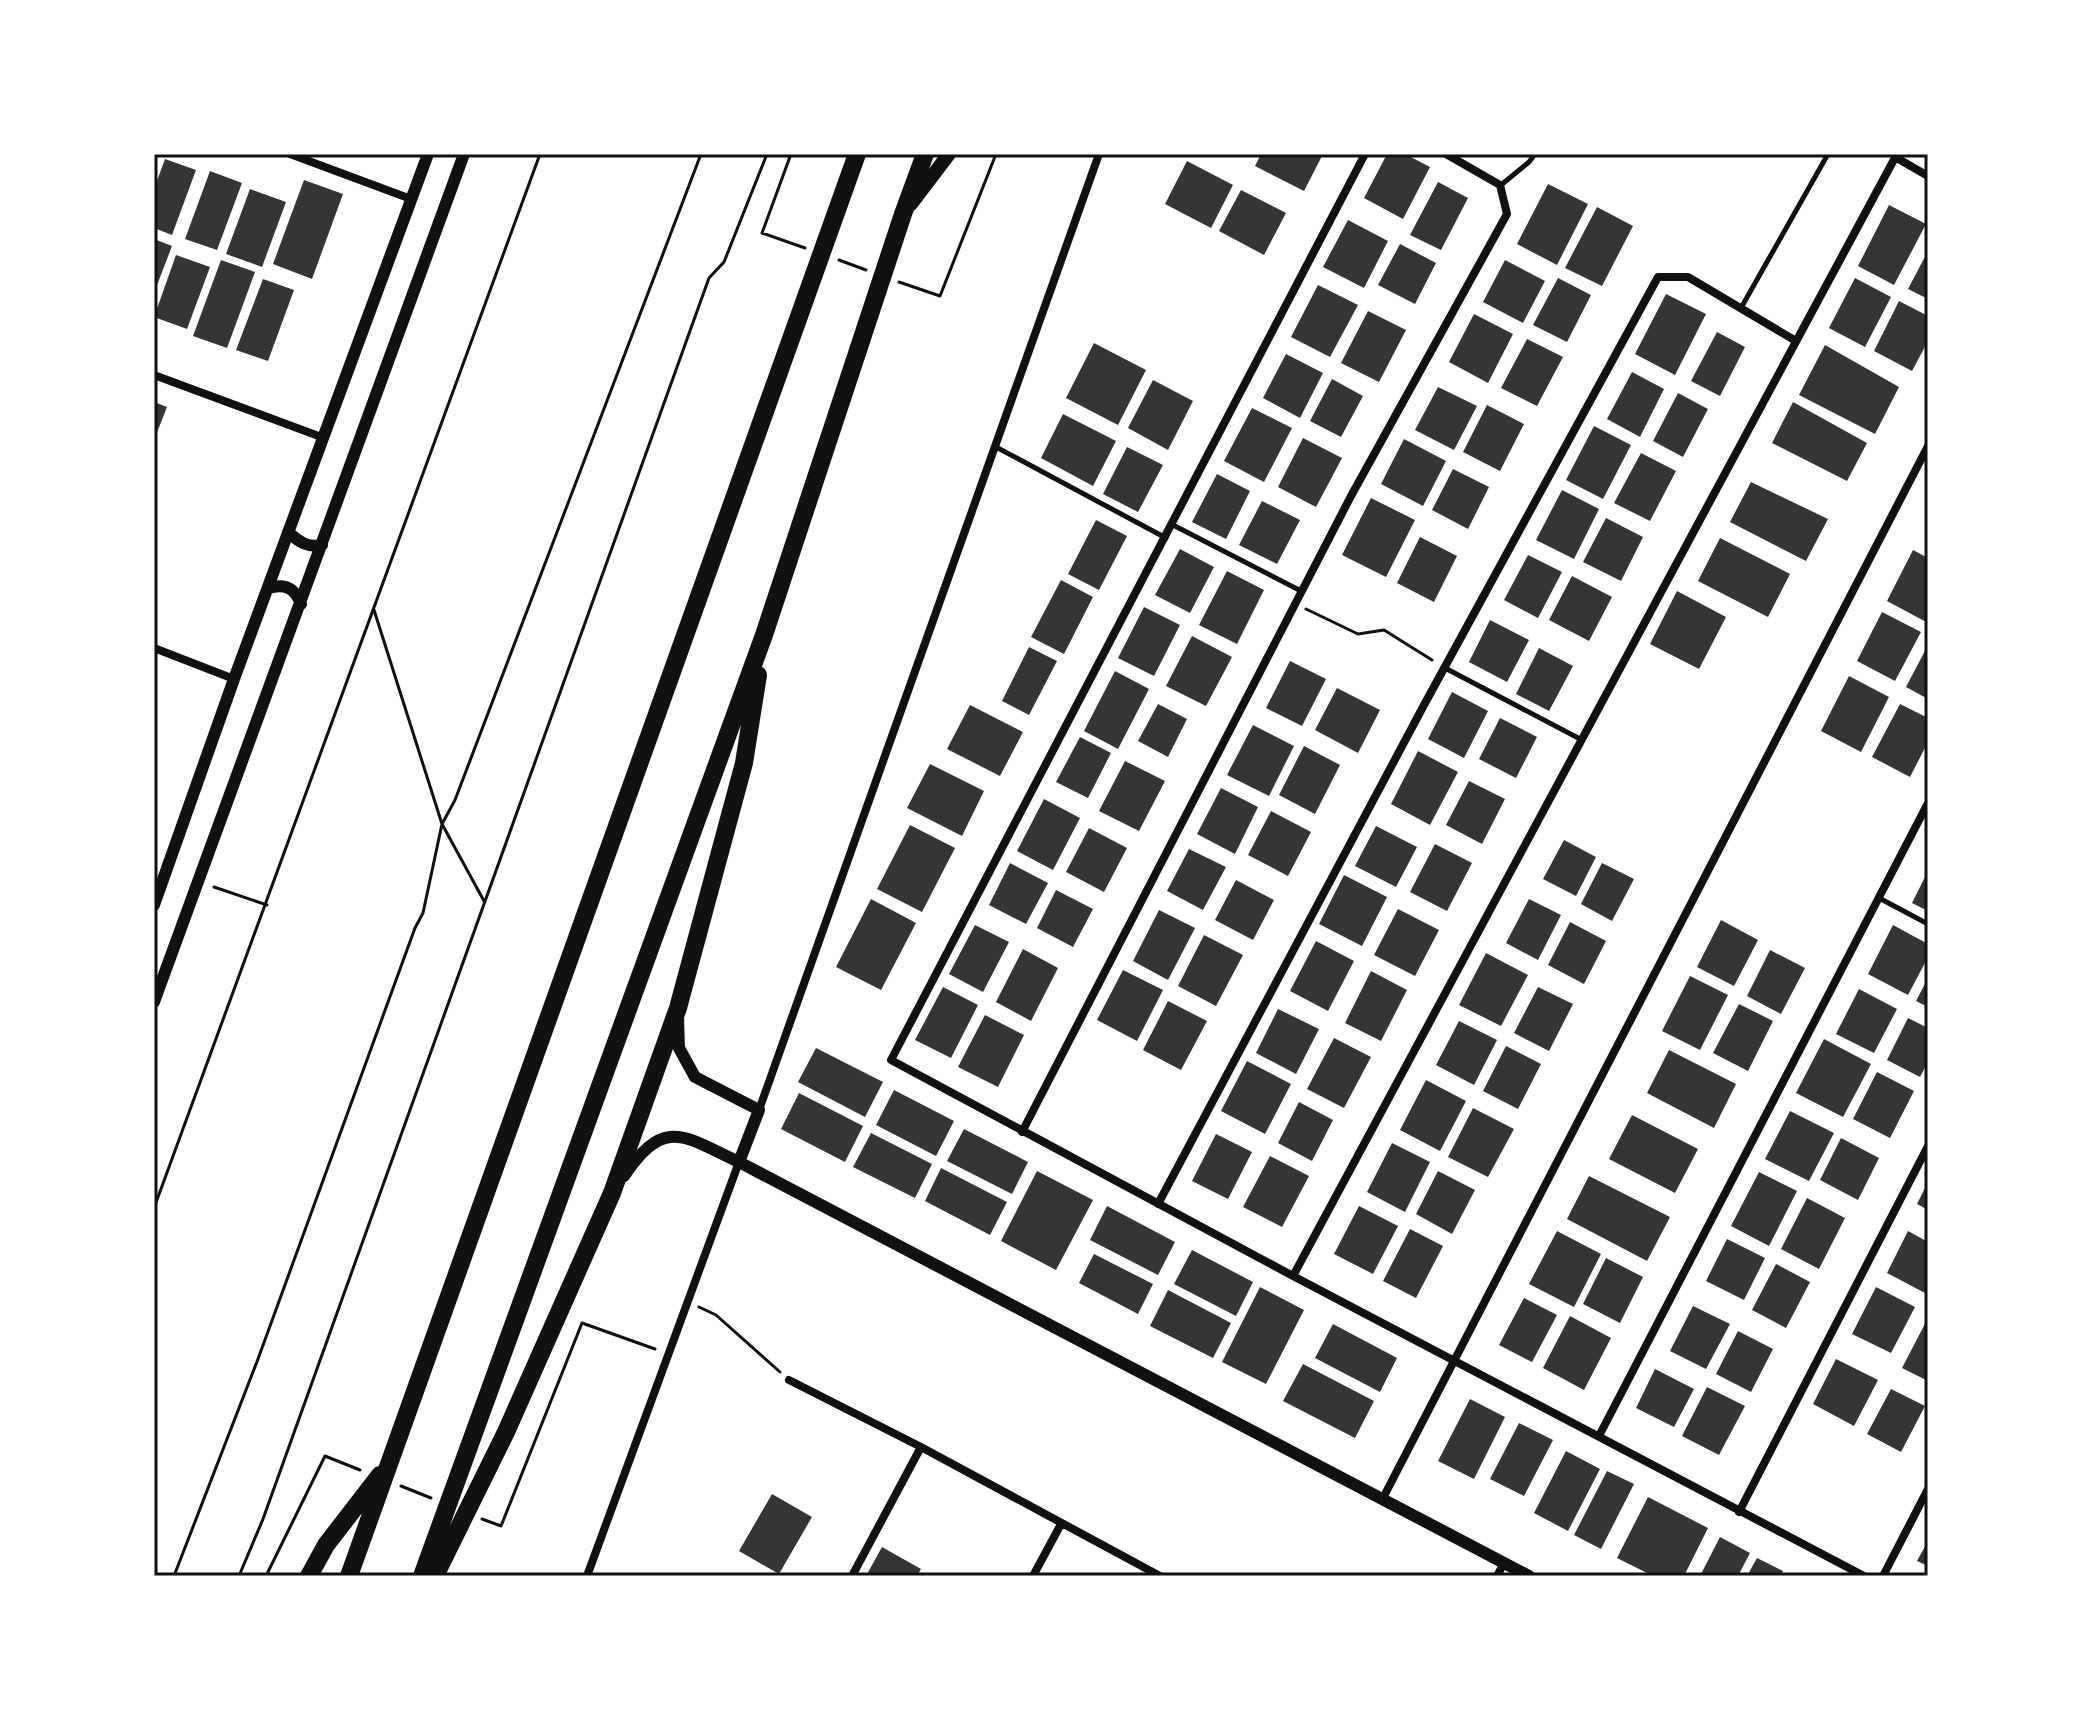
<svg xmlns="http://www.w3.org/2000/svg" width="2082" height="1730" font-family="Arial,sans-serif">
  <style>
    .building { fill: #353535 }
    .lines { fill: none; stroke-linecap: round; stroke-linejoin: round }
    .path { stroke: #111; stroke-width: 3 }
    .service { stroke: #111; stroke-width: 5 }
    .minor { stroke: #111; stroke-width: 8 }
    .tertiary { stroke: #111; stroke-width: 12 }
    .primary { stroke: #111; stroke-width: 14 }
    .motorway { stroke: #111; stroke-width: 18 }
    .neatline { fill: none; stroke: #111; stroke-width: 3 }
  </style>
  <rect width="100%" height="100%" fill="#fff"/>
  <path class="building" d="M1261,154H1323L1304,191L1255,166Z
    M1387,154H1405L1430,167L1403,219L1364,198Z
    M165,159L196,170L172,235L154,228V189Z
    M1187,161L1233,185L1211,228L1165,204Z
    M210,171L242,183L217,250L185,239Z
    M304,180L343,194L312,279L273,264Z
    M1438,182L1468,198L1441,250L1410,235Z
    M1548,184L1588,204L1557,265L1517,244Z
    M250,189L286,202L262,267L226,254Z
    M1241,190L1286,213L1264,255L1219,231Z
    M1889,205L1926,224L1894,285L1858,266Z
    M1597,207L1633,226L1602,286L1565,268Z
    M1348,220L1388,241L1364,288L1323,267Z
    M154,239L172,246L154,293Z
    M1400,244L1436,263L1415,304L1378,285Z
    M1928,251V299L1908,289Z
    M176,255L210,267L187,329L154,317Z
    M221,260L255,272L227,348L193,336Z
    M1505,260L1545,281L1523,323L1483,302Z
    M1558,278L1591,295L1567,342L1533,325Z
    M1855,278L1891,297L1865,347L1829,328Z
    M263,279L294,290L268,361L236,350Z
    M1318,285L1358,305L1330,357L1291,337Z
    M1666,294L1706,314L1675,375L1635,354Z
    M1899,301L1928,316V341L1912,371L1874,351Z
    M1368,311L1406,330L1379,382L1341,363Z
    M1474,314L1513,334L1488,383L1449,362Z
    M1717,332L1745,347L1720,396L1691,381Z
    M1527,339L1563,357L1537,406L1501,388Z
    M1094,343L1146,370L1118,425L1066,398Z
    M1825,345L1899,387L1875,434L1799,395Z
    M1286,354L1323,373L1300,418L1263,398Z
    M1632,372L1664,389L1640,437L1607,419Z
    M1332,379L1363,396L1341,437L1310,421Z
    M1153,380L1193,401L1168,450L1128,428Z
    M1438,387L1477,406L1454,450L1415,430Z
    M1678,393L1708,409L1683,457L1653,441Z
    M154,402L167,407L154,440Z
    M1793,402L1867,443L1847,481L1772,443Z
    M1487,405L1524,424L1500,471L1463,452Z
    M1252,408L1292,428L1264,482L1224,461Z
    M1063,414L1116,441L1093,486L1041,458Z
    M1594,426L1631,445L1603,499L1566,480Z
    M1303,438L1342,458L1316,507L1278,487Z
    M1404,439L1446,461L1423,506L1381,484Z
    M1127,447L1163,465L1138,512L1103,494Z
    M1641,453L1676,471L1650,521L1614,503Z
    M1453,469L1489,487L1468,529L1432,510Z
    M1217,474L1250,491L1226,539L1192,522Z
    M1751,482L1828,519L1806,561L1730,522Z
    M1562,490L1599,509L1574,559L1536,540Z
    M1371,498L1415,520L1386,577L1342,555Z
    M1262,501L1300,520L1277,564L1239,545Z
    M1606,518L1643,537L1621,581L1583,562Z
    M1096,520L1127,536L1099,590L1068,574Z
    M1420,537L1457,556L1434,602L1397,583Z
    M1720,538L1790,574L1768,617L1698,581Z
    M1180,549L1214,567L1190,613L1155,595Z
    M1913,550L1928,558V623L1887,601Z
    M1528,555L1562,572L1538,618L1504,600Z
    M1227,571L1264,590L1237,644L1199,625Z
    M1572,576L1612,597L1589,641L1549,620Z
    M1061,580L1093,597L1064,654L1031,637Z
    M1677,591L1726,617L1699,669L1650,644Z
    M1144,607L1180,625L1154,676L1118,658Z
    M1882,612L1921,632L1895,681L1857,661Z
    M1490,620L1529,640L1507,682L1469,662Z
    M1192,636L1232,657L1206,706L1166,686Z
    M1928,645V699L1906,687Z
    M1029,647L1057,661L1029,715L1002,701Z
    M1539,648L1573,666L1549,711L1516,694Z
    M1290,661L1326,679L1302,726L1266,708Z
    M1115,671L1149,689L1118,749L1084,731Z
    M1849,676L1889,697L1861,752L1821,731Z
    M1337,688L1380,710L1358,753L1315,730Z
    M1452,692L1488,711L1464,758L1428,739Z
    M1158,704L1187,719L1168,757L1138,741Z
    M1900,704L1928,718V742L1910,777L1872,757Z
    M970,705L1023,732L1000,776L947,749Z
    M1500,718L1537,737L1516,778L1479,759Z
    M1253,725L1294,746L1269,796L1227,775Z
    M1080,737L1111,753L1088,798L1056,782Z
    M1304,746L1340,765L1315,814L1279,795Z
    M1418,751L1458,772L1430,825L1391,804Z
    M1125,761L1165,781L1139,831L1099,811Z
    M930,764L984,791L962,836L907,808Z
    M1469,781L1505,799L1482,844L1446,825Z
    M1221,788L1258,807L1235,854L1197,834Z
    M1044,799L1080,818L1053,870L1017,851Z
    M1271,811L1311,832L1288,876L1248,855Z
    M910,825L955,848L922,912L877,889Z
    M1376,826L1417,847L1396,887L1355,866Z
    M1089,828L1127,848L1104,892L1066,872Z
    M1564,840L1596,857L1576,896L1543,879Z
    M1435,844L1472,863L1447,911L1410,892Z
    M1189,849L1226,867L1203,910L1167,891Z
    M1010,863L1048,883L1026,924L989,905Z
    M1602,863L1634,879L1612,921L1581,904Z
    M1928,871V911L1912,903Z
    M1344,875L1387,897L1362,946L1319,924Z
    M1236,880L1274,900L1253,940L1215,920Z
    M1056,890L1093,909L1073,947L1037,928Z
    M871,899L916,923L881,990L836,967Z
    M1529,899L1561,915L1538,960L1506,943Z
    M1398,909L1439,930L1415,976L1374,955Z
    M1159,910L1195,928L1168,980L1133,961Z
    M1721,920L1758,940L1734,986L1697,967Z
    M1570,922L1606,941L1584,984L1548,965Z
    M975,925L1009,942L983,992L949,974Z
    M1893,925L1928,944V957L1908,995L1868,974Z
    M1204,935L1243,955L1216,1006L1178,986Z
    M1316,941L1354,961L1328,1011L1290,991Z
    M1023,949L1058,968L1031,1021L996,1002Z
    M1770,950L1805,968L1781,1014L1747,996Z
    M1486,953L1528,975L1501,1026L1459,1005Z
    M1123,970L1163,990L1137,1041L1097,1020Z
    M1371,971L1407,990L1381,1041L1345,1023Z
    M1690,976L1728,995L1700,1050L1662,1031Z
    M1928,978V1007L1916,1001Z
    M943,987L978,1005L951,1058L915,1040Z
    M1538,987L1573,1004L1549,1051L1514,1033Z
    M1859,989L1897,1009L1874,1053L1836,1034Z
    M1168,1001L1207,1021L1181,1070L1143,1050Z
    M1739,1004L1773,1021L1748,1071L1713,1053Z
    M1278,1009L1319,1029L1296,1074L1256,1053Z
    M985,1015L1024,1035L998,1087L958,1067Z
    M1908,1018L1928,1028V1062L1920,1077L1887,1060Z
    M1459,1021L1497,1040L1474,1085L1436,1065Z
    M1334,1038L1371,1057L1344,1108L1307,1089Z
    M1824,1039L1871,1064L1843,1117L1796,1093Z
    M1506,1046L1541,1064L1518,1109L1483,1091Z
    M816,1048L883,1082L865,1117L798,1082Z
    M1669,1050L1736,1084L1714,1128L1647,1093Z
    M1247,1061L1291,1084L1265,1134L1221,1111Z
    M1877,1072L1914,1091L1890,1138L1853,1119Z
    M1426,1080L1466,1101L1440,1151L1400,1130Z
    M894,1090L954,1121L936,1156L876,1125Z
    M799,1093L863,1126L845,1162L781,1129Z
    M1299,1102L1333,1120L1312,1161L1278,1143Z
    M1473,1108L1514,1129L1488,1177L1448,1157Z
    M1790,1111L1834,1133L1809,1181L1765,1159Z
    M1632,1115L1698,1149L1675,1193L1609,1159Z
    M964,1129L1028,1162L1012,1194L947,1161Z
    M871,1133L932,1164L915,1198L853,1167Z
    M1216,1134L1252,1152L1228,1199L1192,1181Z
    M1841,1138L1879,1158L1858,1200L1820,1180Z
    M1392,1143L1430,1162L1405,1212L1367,1192Z
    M1270,1156L1309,1176L1282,1227L1243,1207Z
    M941,1168L1007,1202L990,1235L925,1201Z
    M1037,1171L1093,1200L1056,1270L1001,1241Z
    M1438,1171L1475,1190L1452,1234L1416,1214Z
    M1759,1172L1797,1191L1769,1246L1731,1226Z
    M1589,1176L1670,1217L1647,1261L1567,1219Z
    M1928,1182V1210L1917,1204Z
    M1807,1198L1845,1218L1819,1269L1781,1249Z
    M1107,1206L1175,1242L1158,1275L1090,1240Z
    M1359,1206L1398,1226L1373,1274L1334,1254Z
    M1410,1229L1443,1246L1416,1298L1383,1281Z
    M1557,1231L1601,1254L1574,1307L1529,1284Z
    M1908,1231L1928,1242V1287L1925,1293L1887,1273Z
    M1727,1239L1765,1258L1744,1300L1706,1281Z
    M1192,1250L1253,1282L1236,1316L1174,1284Z
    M1094,1254L1153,1284L1138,1314L1079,1283Z
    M1606,1258L1643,1277L1620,1323L1583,1304Z
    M1776,1264L1810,1282L1786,1328L1752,1310Z
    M1260,1287L1304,1310L1266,1384L1222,1362Z
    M1876,1287L1915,1307L1891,1353L1852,1334Z
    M1168,1290L1231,1323L1213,1358L1150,1326Z
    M1524,1298L1557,1315L1532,1362L1499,1345Z
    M1693,1306L1730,1324L1706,1369L1670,1351Z
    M1570,1316L1611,1338L1584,1390L1543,1368Z
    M1928,1318V1381L1902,1368Z
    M1333,1324L1397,1358L1380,1392L1315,1358Z
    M1738,1331L1773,1349L1751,1392L1716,1374Z
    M1836,1359L1878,1380L1854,1426L1813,1404Z
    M1303,1364L1374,1401L1355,1438L1283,1401Z
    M1655,1369L1694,1389L1674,1427L1636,1408Z
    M1707,1387L1745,1406L1719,1455L1682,1436Z
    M1891,1389L1925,1406L1901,1452L1867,1434Z
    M1470,1399L1505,1417L1474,1479L1438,1461Z
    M1519,1423L1553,1440L1524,1496L1490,1479Z
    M1566,1451L1600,1469L1568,1531L1534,1513Z
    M1607,1471L1634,1484L1601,1549L1574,1535Z
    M772,1494L812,1517L779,1574L739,1551Z
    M1648,1497L1708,1528L1684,1576H1653L1617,1558Z
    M1720,1537L1750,1553L1738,1576H1700Z
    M1928,1541V1566L1917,1561Z
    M882,1547L921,1569L917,1576H866Z
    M1757,1558L1783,1571L1781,1576H1747Z"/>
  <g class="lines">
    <path class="path" d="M791,154L762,233L805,248
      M839,260L866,270
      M899,282L940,296L996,154
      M1306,609L1358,634L1384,630L1432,660
      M374,610L442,824L484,901
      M214,887L267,905
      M154,1208L540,154
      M699,1307L716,1315L780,1372
      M401,1486L431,1498
      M482,1519L501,1526L582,1323L655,1349
      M174,1576L258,1359L415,928L423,913L442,824L455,800L701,154
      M239,1576L263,1519L709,278L724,262L767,154
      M266,1576L325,1456L360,1470"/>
    <path class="service" d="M1501,185L1529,162L1535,154
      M1741,308L1828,154
      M996,447L1166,538
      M1173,525L1301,591
      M1445,668L1582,740
      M1879,898L1928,924"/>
    <path class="minor" d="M290,154L411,199
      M1365,154L891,1060L1293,1276L1864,1576
      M1895,157L1928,176
      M154,375L324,438
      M154,648L234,679
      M759,1110L1099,154
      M1022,1132L1351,496L1507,214L1500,185L1446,154
      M1158,1204L1424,705L1658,277H1688L1796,341
      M1293,1276L1897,154
      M789,1380L921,1447L1160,1576
      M1599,1436L1928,803
      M1383,1498L1928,446
      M1739,1512L1928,1146
      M587,1576L739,1162
      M852,1576L921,1447
      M1033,1576L1061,1524
      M1497,1576L1504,1563
      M1883,1576L1928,1489"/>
    <path class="tertiary" d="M288,532C299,542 308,548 322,545
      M268,588C285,583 295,588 301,604
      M154,905L234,679L428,154
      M154,1002L464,154
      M678,1016L679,1048L695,1077L759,1110L739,1162
      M624,1176C665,1116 683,1136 739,1162L1529,1576"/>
    <path class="primary" d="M911,204L949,154"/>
    <path class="motorway" d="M309,1576L326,1545L380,1475
      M349,1576L857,154
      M422,1576L764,635L903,214L925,154
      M435,1576L506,1432L612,1193L678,1008L744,763L758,675"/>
  </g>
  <rect width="2082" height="1730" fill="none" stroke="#ffffff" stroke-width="312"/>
  <rect x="156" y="156" width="1770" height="1418" class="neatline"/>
</svg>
